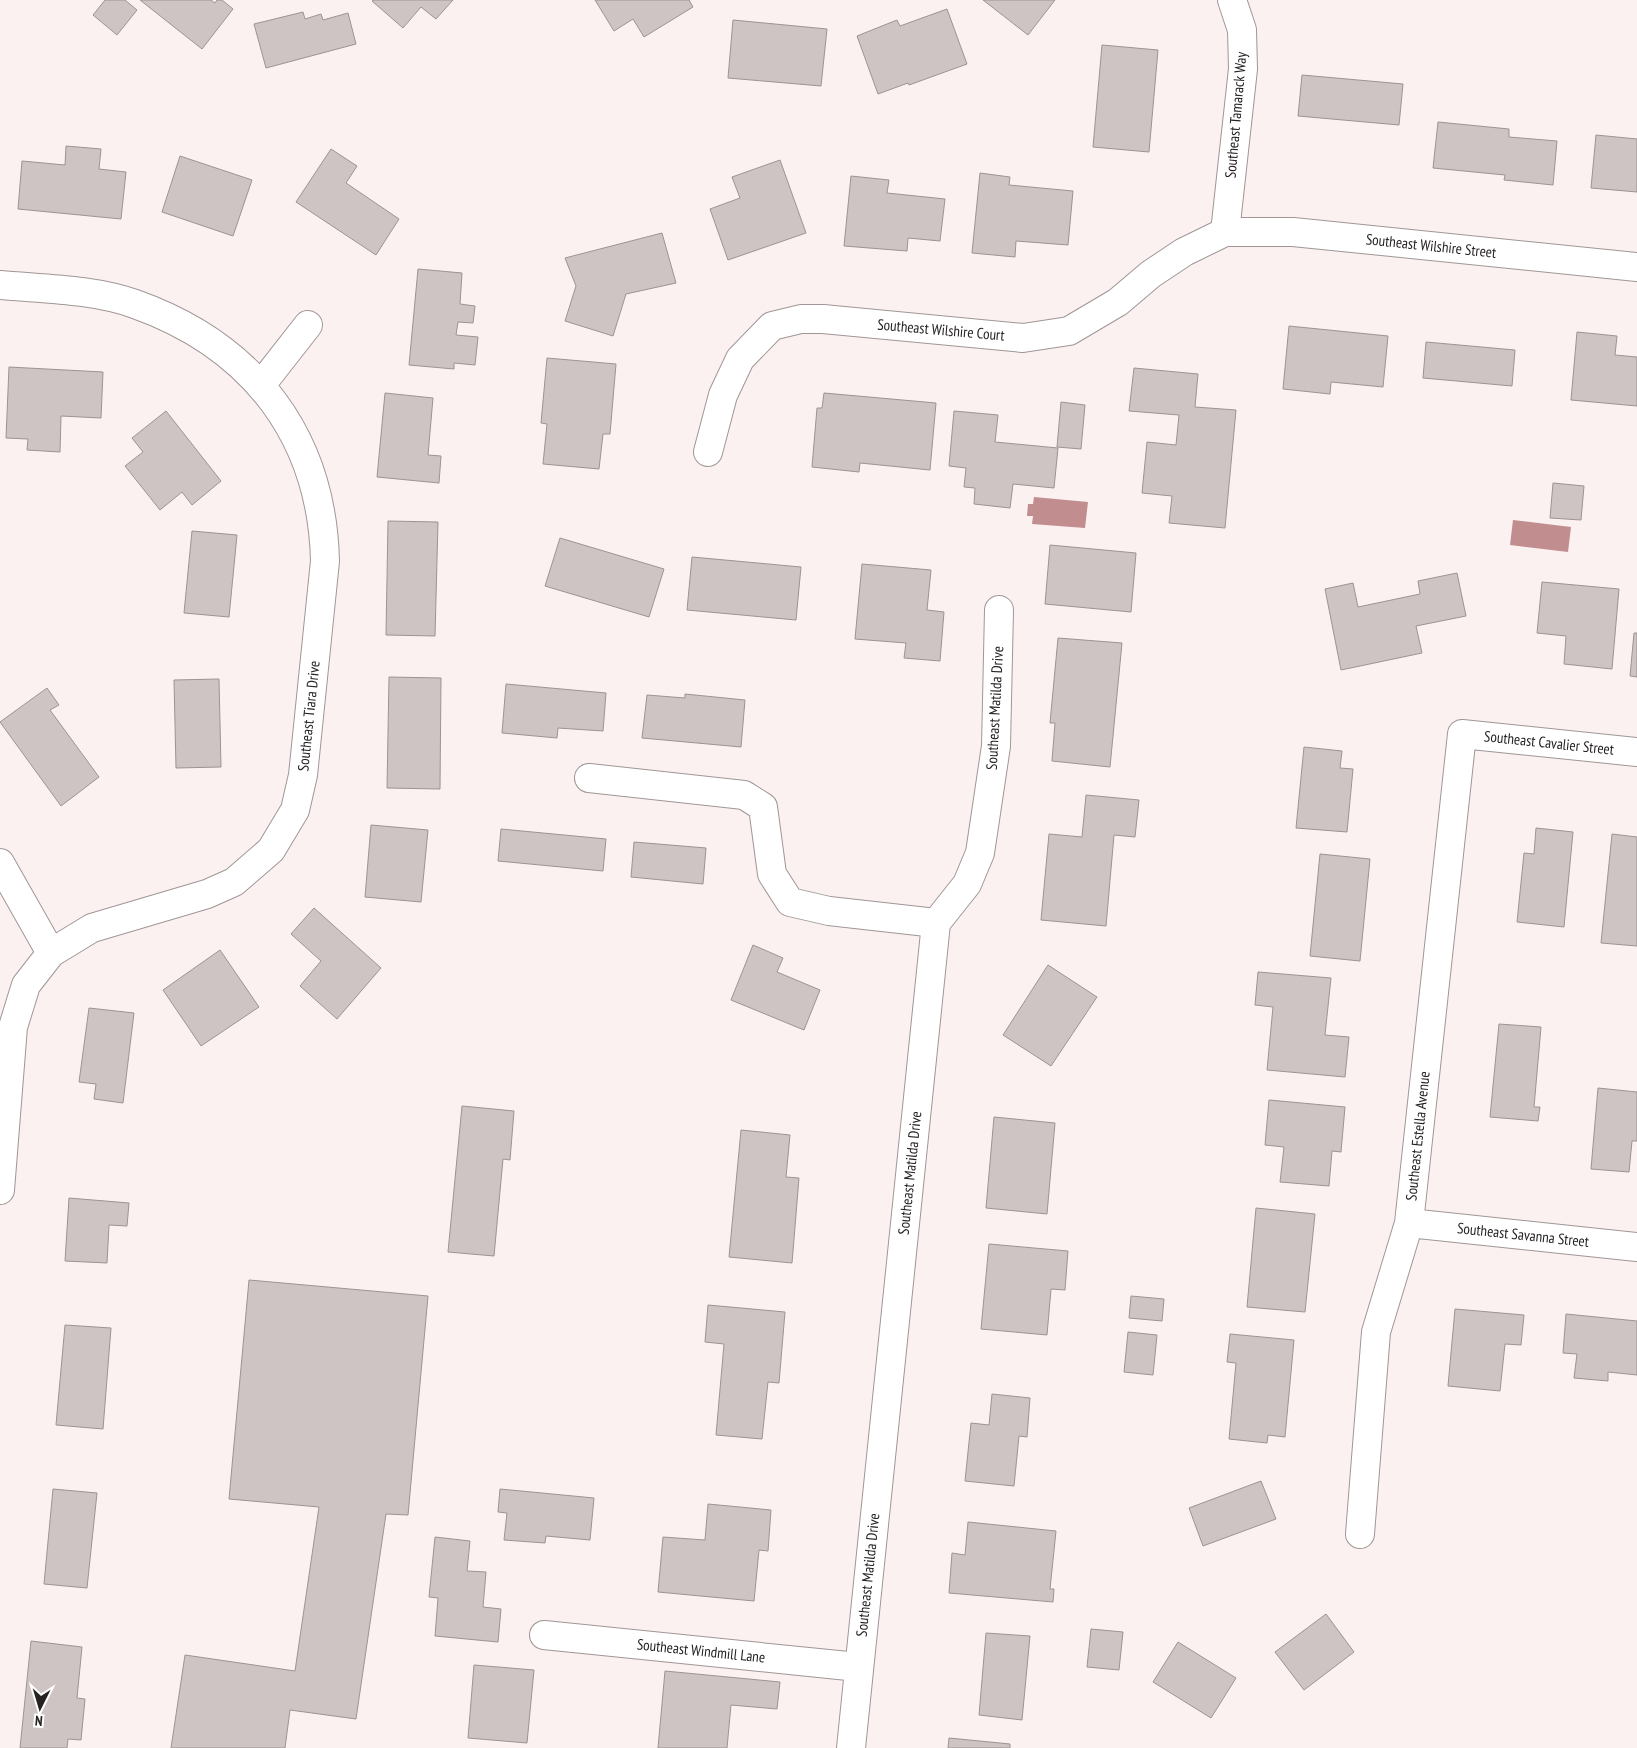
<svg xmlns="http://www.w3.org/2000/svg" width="1637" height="1748" font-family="'PT Sans Narrow',sans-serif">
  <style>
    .water { fill: #c18d8f }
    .building { fill: #cec4c4; stroke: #9d9393 }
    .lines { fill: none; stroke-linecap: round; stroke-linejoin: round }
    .street-casing { stroke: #a09696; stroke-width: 30 }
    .street { stroke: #fff; stroke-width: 28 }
    .labels { text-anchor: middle; stroke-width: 5; stroke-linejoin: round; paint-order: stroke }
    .street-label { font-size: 15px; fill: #262222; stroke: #fff }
  </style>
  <rect width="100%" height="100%" fill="#fcf1f1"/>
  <path class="water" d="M1034,497L1088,502L1085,528L1032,524L1033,516H1027L1028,504H1033Z
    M1513,520L1571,527L1568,552L1510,545Z"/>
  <path class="building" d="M105,0H125L137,10L117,35L93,15Z
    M140,0H211L215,3L217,0H222L233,9L202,49Z
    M374,0H453L436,19L421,7L403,28L372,1Z
    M595,0H689L693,7L644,37L633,19L614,31Z
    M983,0H1055L1028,35Z
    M947,9L967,64L909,85L908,83L878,94L857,36L897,20L900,26Z
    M303,12L305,19L321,14L323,20L348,13L356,44L266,68L254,24Z
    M733,20L827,29L821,86L728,78Z
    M1102,45L1158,50L1149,152L1093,147Z
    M1302,75L1403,84L1399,125L1298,116Z
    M1438,122L1509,129V137L1557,141L1553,185L1504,180L1505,175L1433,168Z
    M1596,135L1637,139V192L1591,188Z
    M66,146L101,149L99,169L126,172L121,219L18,209L22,161L65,165Z
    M331,149L357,166L346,183L399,219L376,255L296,202Z
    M180,156L252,180L233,236L162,212Z
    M780,160L806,233L728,260L710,209L740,198L732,177Z
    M980,173L1010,177L1009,185L1073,191L1068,245L1016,241L1015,257L972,253Z
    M851,176L889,180L887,193L945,199L940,241L908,238L907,251L844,246Z
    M662,233L676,283L626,294L613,336L565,321L576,286L565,258Z
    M418,269L462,273L460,304L475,306L473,323L458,322L456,335L478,337L475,365L454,363V369L409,365Z
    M1289,326L1388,336L1383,387L1331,382L1330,394L1283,389Z
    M1577,332L1617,336L1615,355L1637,357V406L1571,400Z
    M1426,342L1515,350L1512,386L1423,378Z
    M547,358L616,364L610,434H603L599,469L543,464L547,424L541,423Z
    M9,367L103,372L101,418L61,416L60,452L27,450L28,439L6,438Z
    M1134,368L1198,374L1195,407L1236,410L1225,528L1169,523L1172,496L1142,493L1147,442L1176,445L1179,415L1129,411Z
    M385,393L433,398L428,455L441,456L439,483L377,477Z
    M824,393L936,403L930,470L860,463L859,472L812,467L817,408H822Z
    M1061,402L1085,405L1081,449L1057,447Z
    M166,411L221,481L192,505L182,492L160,510L125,466L143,452L132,438Z
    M954,411L998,415L995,442L1058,448L1054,488L1013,484L1010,508L974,504L975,488L964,487L966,468L949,466Z
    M1553,483L1584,486L1581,520L1550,518Z
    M388,521L438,522L435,636L386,635Z
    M192,531L237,535L229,617L184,613Z
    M560,538L664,569L649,617L545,586Z
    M1050,545L1136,553L1131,612L1045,604Z
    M692,557L801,567L796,620L687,610Z
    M862,564L931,570L927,610L944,612L940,661L904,658L906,643L855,639Z
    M1457,573L1466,616L1416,626L1422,653L1341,670L1325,589L1353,583L1358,607L1420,594L1418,581Z
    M1542,582L1619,589L1612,669L1564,664L1566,636L1537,633Z
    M1634,633H1637V677L1630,676Z
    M1058,638L1122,643L1110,767L1052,761L1055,723H1050Z
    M389,677L441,678L440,789L387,788Z
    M219,679L221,767L176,768L174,680Z
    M506,684L606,693L603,731L558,728L557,738L502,733Z
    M47,688L59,705L50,710L99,777L61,806L0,722Z
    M685,694L745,700L741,747L642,738L647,695L685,698Z
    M1304,747L1342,751L1340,768L1353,769L1347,832L1296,828Z
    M1086,795L1139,800L1135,837L1114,835L1106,926L1041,920L1049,834L1082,837Z
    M371,825L428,830L421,902L365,897Z
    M1536,828L1573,832L1564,927L1517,922L1524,853L1534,854Z
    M501,829L606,839L603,871L498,861Z
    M1612,834L1637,837V946L1601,943Z
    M634,842L706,848L703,884L631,877Z
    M1320,854L1370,859L1360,961L1310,956Z
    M314,908L381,968L337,1019L300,986L321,961L291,934Z
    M753,945L783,958L777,972L820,990L804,1030L731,1000Z
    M220,950L259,1007L201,1046L163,990Z
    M1048,965L1097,997L1051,1066L1003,1035Z
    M1258,972L1331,978L1325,1035L1349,1037L1345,1077L1267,1070L1273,1007L1255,1005Z
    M89,1008L134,1013L123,1103L94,1099L96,1084L79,1082Z
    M1499,1024L1541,1027L1534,1107H1540L1538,1121L1490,1117Z
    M1598,1088L1637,1092V1141H1632L1629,1172L1591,1169Z
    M1269,1100L1345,1107L1341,1152L1332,1151L1329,1186L1280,1182L1284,1147L1265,1145Z
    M462,1106L514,1111L510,1160L503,1159L494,1256L448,1252Z
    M994,1117L1055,1123L1047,1214L986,1208Z
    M741,1130L790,1135L786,1177L799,1178L792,1263L729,1257Z
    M69,1198L129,1203L127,1226L109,1225L107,1263L65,1261Z
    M1256,1208L1315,1214L1305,1312L1247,1307Z
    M989,1244L1068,1251L1065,1290L1051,1289L1047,1335L981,1329Z
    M249,1280L428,1296L408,1515L386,1514L356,1719L290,1710L285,1748H171L185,1655L295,1671L319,1507L229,1499Z
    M1131,1296L1164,1299L1162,1321L1129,1318Z
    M708,1305L785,1312L779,1383L768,1382L762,1439L716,1435L724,1344L705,1342Z
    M1455,1309L1524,1315L1521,1345L1505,1344L1500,1391L1448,1386Z
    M1566,1314L1637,1321V1375L1608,1372V1381L1574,1378L1577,1354L1563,1353Z
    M65,1325L111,1328L103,1429L56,1425Z
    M1128,1332L1157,1335L1153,1375L1124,1372Z
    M1230,1334L1294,1340L1285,1437L1268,1435L1267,1443L1229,1439L1236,1363L1227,1362Z
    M992,1394L1030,1398L1027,1437L1019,1436L1014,1486L965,1481L971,1423L989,1425Z
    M1261,1481L1276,1519L1203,1546L1189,1508Z
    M53,1489L97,1493L87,1588L44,1584Z
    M500,1489L594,1498L590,1540L546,1536L545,1543L504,1540L507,1513L498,1512Z
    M708,1504L771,1510L768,1551L759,1550L754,1601L658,1592L663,1537L705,1540Z
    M968,1522L1056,1531L1050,1589H1054L1053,1602L949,1593L952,1553L965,1555Z
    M435,1537L470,1541L467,1571L486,1572L483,1607L501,1609L498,1642L435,1636L438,1598L429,1597Z
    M1326,1614L1354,1652L1304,1690L1275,1652Z
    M1091,1629L1123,1632L1119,1670L1087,1667Z
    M986,1633L1030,1636L1022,1720L979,1715Z
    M31,1641L82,1647L77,1698L85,1699L81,1740L68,1739L67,1748H20Z
    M1178,1642L1236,1678L1211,1718L1153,1682Z
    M474,1665L534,1670L527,1743L468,1738Z
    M665,1671L780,1682L777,1709L731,1705L727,1748H658Z
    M949,1738L1010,1744V1748H948Z"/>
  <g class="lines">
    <defs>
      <path id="street" d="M1225,232L1243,69L1242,30L1232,0
        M0,285C44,289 93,289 135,304C253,346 322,436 325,561L303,775L295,810L271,850L234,882L207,894L92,928L51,953L26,985L13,1027L0,1190
        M261,385L308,325
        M708,452L723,395L740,359L772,326L801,319H823L1023,338L1069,331L1118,302L1151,274L1184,252L1225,232H1293L1637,267
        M589,778L744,795L763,807L772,874L790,902L829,911L936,923
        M0,863L51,953
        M1409,1223L1637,1247
        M1360,1534L1376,1332L1409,1223L1462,734L1637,752
        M544,1635L858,1667
        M851,1748L936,923L967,884L980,853L996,746L999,610"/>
    </defs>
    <use href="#street" class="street-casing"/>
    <use href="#street" class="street"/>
  </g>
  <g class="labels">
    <g class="street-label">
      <text transform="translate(1236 115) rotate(-85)" y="5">Southeast Tamarack Way</text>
      <text transform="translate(1431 246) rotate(6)" y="5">Southeast Wilshire Street</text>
      <text transform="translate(941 330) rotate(5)" y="5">Southeast Wilshire Court</text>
      <text transform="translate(995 708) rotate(-87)" y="5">Southeast Matilda Drive</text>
      <text transform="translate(309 716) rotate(-84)" y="5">Southeast Tiara Drive</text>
      <text transform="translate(1549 743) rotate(6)" y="5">Southeast Cavalier Street</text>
      <text transform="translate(1418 1136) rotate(-84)" y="5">Southeast Estella Avenue</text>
      <text transform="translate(910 1173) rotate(-84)" y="5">Southeast Matilda Drive</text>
      <text transform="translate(1523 1235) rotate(6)" y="5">Southeast Savanna Street</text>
      <text transform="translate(868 1575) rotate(-84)" y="5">Southeast Matilda Drive</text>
      <text transform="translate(701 1651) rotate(6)" y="5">Southeast Windmill Lane</text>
    </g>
  </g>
  <g transform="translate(40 1708) rotate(185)" stroke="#ffffff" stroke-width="4" paint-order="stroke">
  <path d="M0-4L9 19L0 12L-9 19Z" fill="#262222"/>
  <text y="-8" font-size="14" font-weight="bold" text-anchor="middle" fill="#262222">N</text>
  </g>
</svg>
